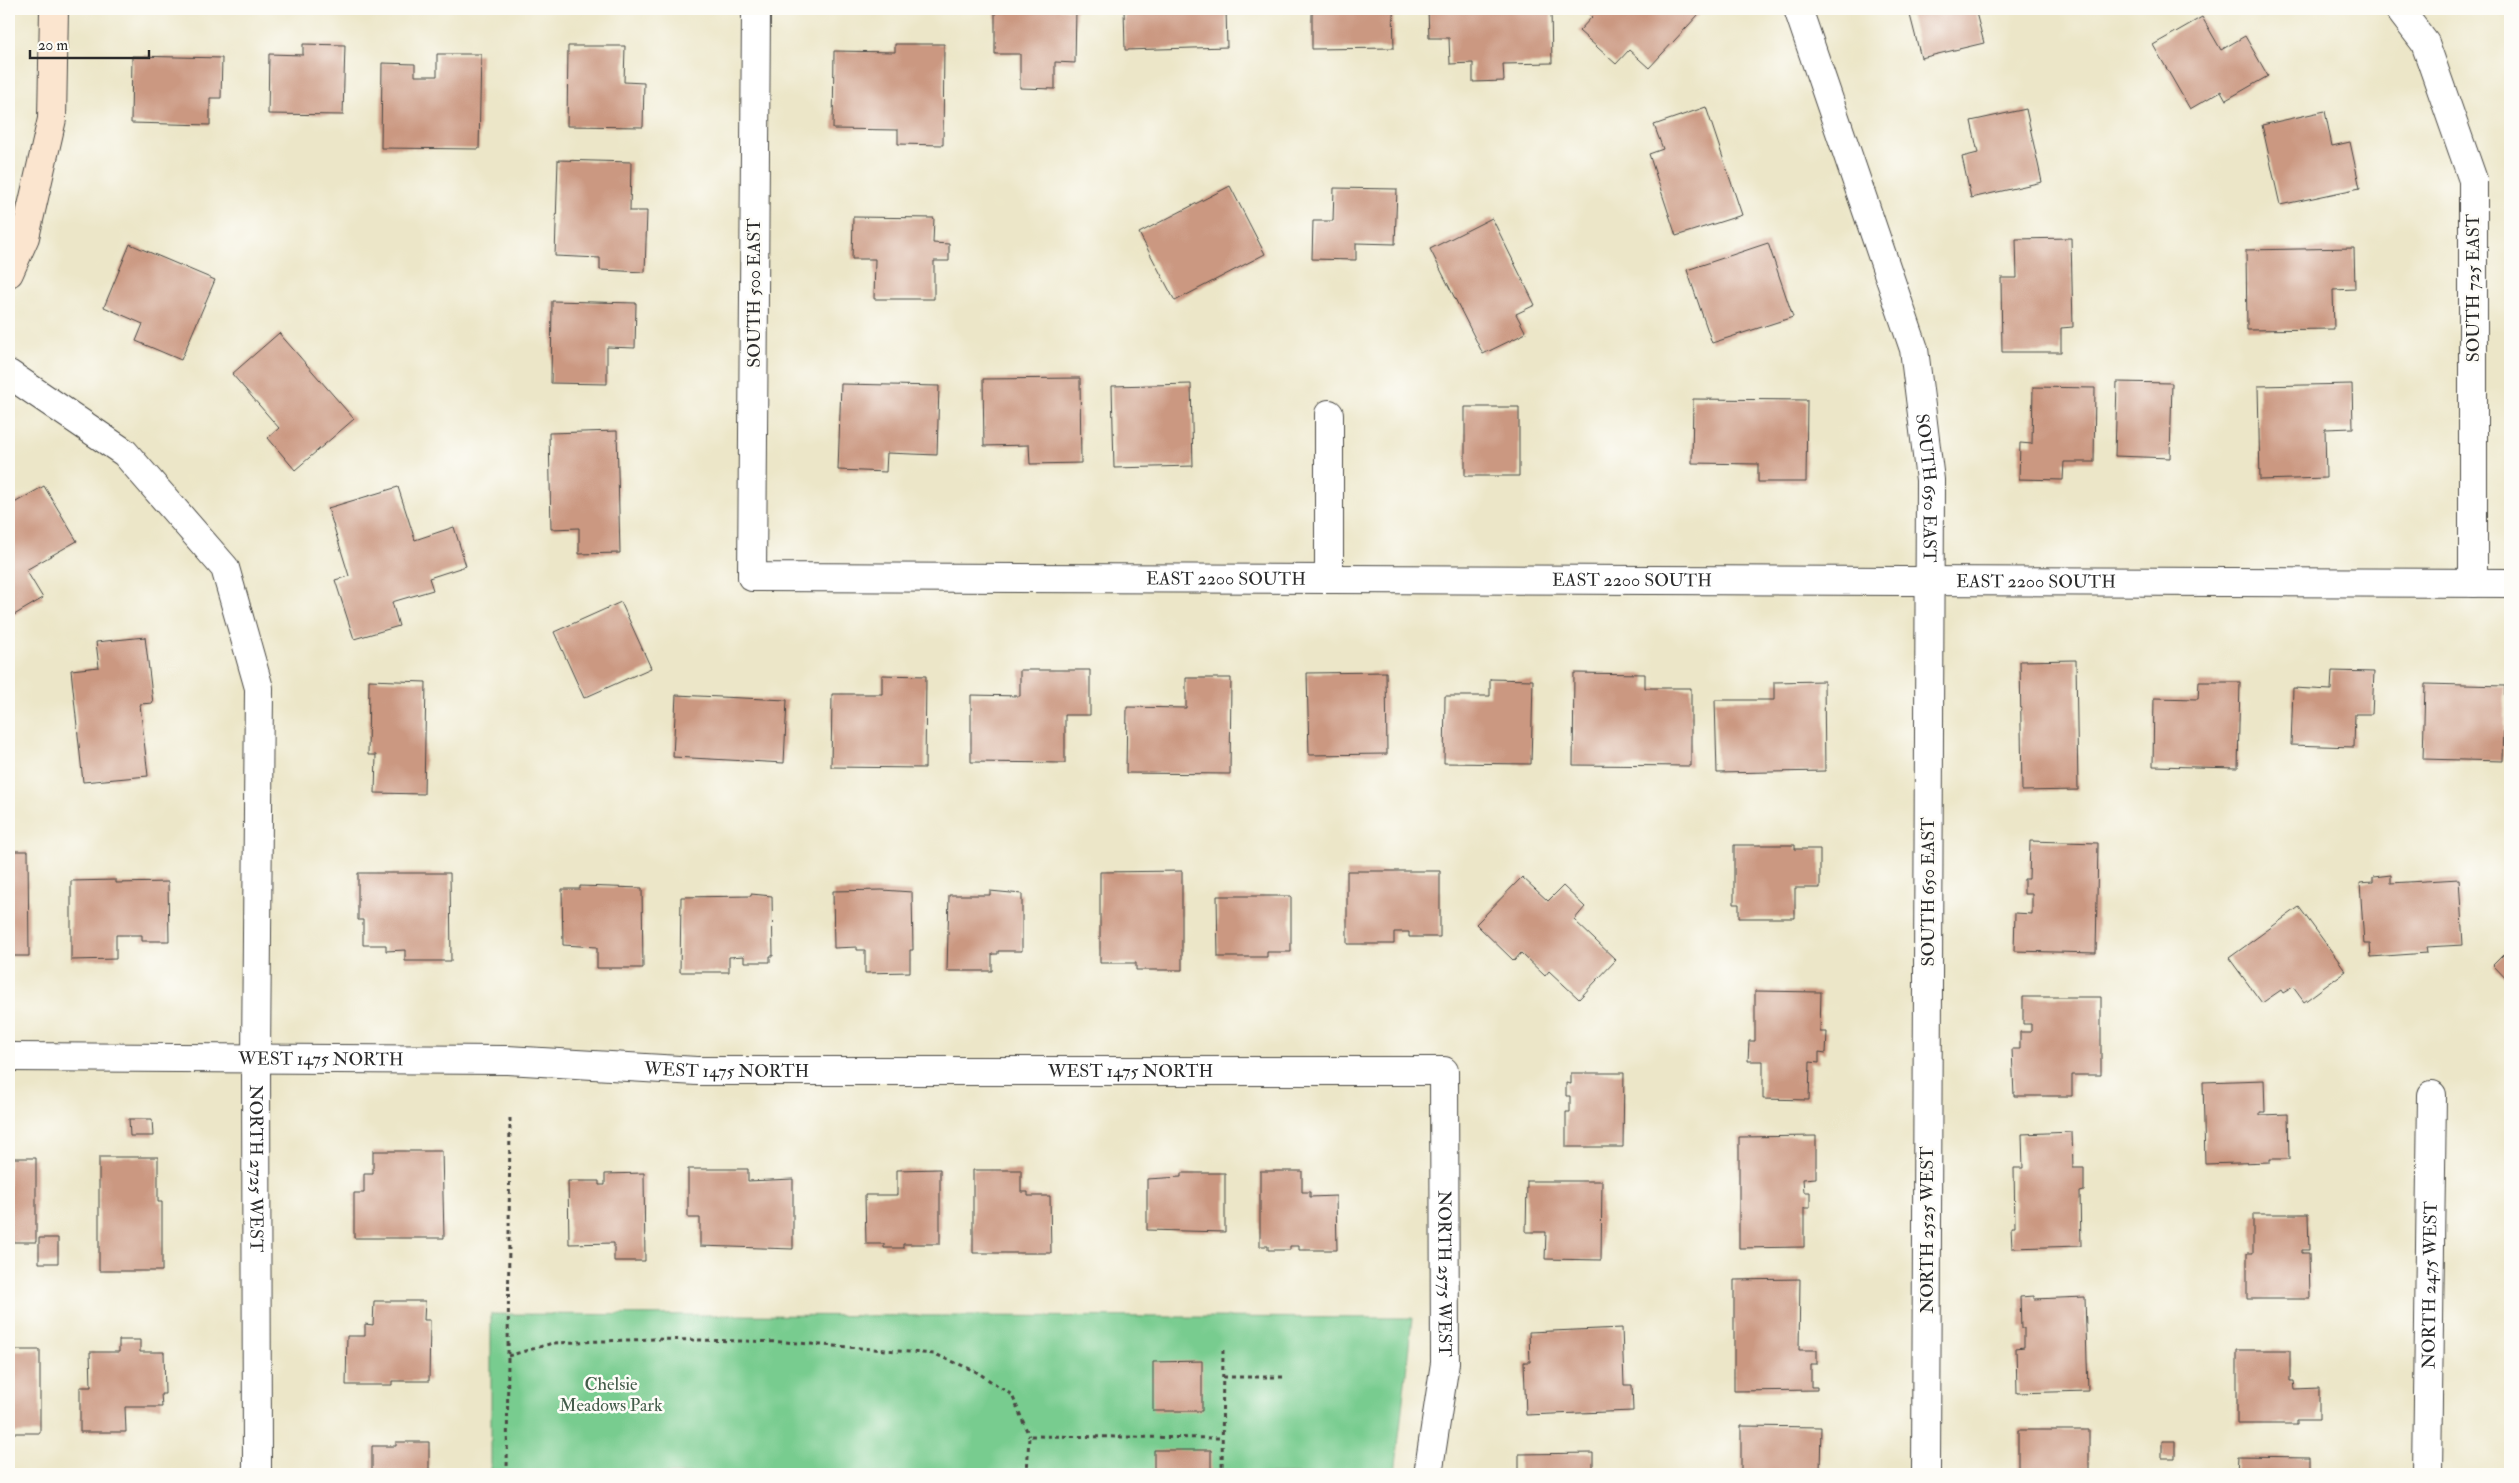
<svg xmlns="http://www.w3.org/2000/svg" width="2519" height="1483" font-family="'IM FELL Double Pica',serif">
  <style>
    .green { fill: #78cc8f; stroke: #527c5d }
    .building { fill: #cb9881 }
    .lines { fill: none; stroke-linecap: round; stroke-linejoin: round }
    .street-casing { stroke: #484743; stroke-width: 30 }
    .secondary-casing { stroke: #484743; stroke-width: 30 }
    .path { stroke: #484743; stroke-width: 3; stroke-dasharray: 4 4; stroke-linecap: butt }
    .street { stroke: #fff; stroke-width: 28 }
    .secondary { stroke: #fbe5cf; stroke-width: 28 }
    .labels { text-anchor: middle; stroke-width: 5; stroke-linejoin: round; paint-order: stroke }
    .street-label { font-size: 18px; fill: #2b2b2b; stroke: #fdfcf7 }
    .park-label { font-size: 18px; fill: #425b49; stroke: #fdfcf7 }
  </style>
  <rect width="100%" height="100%" fill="#fdfcf7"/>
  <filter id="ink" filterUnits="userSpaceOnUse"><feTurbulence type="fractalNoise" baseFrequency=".02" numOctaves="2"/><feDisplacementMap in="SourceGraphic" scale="10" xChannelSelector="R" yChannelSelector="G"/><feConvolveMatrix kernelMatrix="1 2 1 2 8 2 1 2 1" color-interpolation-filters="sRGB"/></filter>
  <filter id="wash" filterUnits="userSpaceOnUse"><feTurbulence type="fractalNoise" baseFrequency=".0096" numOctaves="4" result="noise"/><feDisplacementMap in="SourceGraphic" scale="20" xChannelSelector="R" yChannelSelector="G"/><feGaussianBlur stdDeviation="1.12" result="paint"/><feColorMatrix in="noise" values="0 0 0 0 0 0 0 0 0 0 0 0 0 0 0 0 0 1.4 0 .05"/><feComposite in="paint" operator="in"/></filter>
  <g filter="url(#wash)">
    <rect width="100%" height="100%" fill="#ece6c8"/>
    <path class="green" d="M491,1314L1412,1318L1395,1474H491Z"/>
    <g id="blocks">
      <path class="building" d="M995,9H1076L1075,63L1055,62V89L1020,88V54H995Z
        M1124,9H1226L1227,47L1125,50Z
        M1312,9H1393L1394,48L1312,49Z
        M1428,9H1551L1552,63L1503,64L1504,81L1473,82V63L1450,64L1449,38H1429Z
        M1583,9H1694L1699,14L1649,68L1629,50L1616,64L1579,31L1592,17Z
        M1916,9H1975L1984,43L1921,58L1910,15L1917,13Z
        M2202,17L2221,50L2245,36L2268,76L2226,100L2221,91L2190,109L2153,45Z
        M303,44L345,45L343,115L268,114L269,54L303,55Z
        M895,44H944L943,145L898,144V130L833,129L834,51L895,52Z
        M568,46H625L624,82L644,83L643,127L567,126Z
        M437,54H481L479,149L381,148L382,63L415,64V76H437Z
        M132,56L222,58L221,98H210V125L131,123Z
        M1706,107L1742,215L1676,236L1649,154L1663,149L1654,125Z
        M2026,109L2042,182L1971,198L1962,157L1978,153L1971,121Z
        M2325,111L2332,146L2350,142L2360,188L2280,205L2262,125Z
        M558,160L631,162L630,211H647L645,272L600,270V258L555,256Z
        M1230,186L1265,254L1175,301L1139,233Z
        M1334,188L1397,189L1395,244L1356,243V260L1312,259L1313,221H1333Z
        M853,217L934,218L933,243L949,244V261H934V299H874L875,259H852Z
        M1492,218L1535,305L1516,314L1526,333L1483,354L1430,249Z
        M2071,238L2073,327L2061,328V352H2002L2001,278H2017L2016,239Z
        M1768,243L1793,317L1712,343L1687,270Z
        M130,244L215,280L181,360L136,341L143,324L104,307Z
        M2354,248L2355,289L2333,290L2334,329L2247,330L2246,250Z
        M552,301L636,303L635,348L607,347V384L551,383Z
        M279,333L354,419L295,470L268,438L279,428L232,374Z
        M1080,378L1081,463L1030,464L1029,445L984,446L983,379Z
        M2117,382L2172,383L2170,458L2115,456Z
        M841,384L939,386L937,455L887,453L886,472L838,470Z
        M1191,384L1193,466L1114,468L1112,386Z
        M2352,384L2353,428L2325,429L2326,478L2260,480L2258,386Z
        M2033,387L2095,388L2094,462H2064L2063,480L2019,479L2020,443L2032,444Z
        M1693,399L1807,400L1806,482H1758V464L1692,463Z
        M1465,407H1519V476H1465Z
        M617,431L620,553L579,554V528L551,529L549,433Z
        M44,486L77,541L26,570L43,598L9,618V506Z
        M398,487L415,540L454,527L466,566L429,578L433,590L392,602L399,626L354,639L335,580L349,576L328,508Z
        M621,602L651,668L584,698L554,632Z
        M145,637L153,703L140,704L148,776L83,782L71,670L99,667L96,642Z
        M2076,660L2078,790L2022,791L2020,661Z
        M1020,670H1090V715H1065V763L971,762V695L1020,696Z
        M2332,671L2374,672L2372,714H2355L2354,747L2291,745L2293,688L2331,690Z
        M1386,672L1387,754L1309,755L1307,673Z
        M1574,673L1645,674V688H1691V766L1573,765Z
        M882,675L926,676L925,768L831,767L832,694H882Z
        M1186,678H1231L1230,774L1126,773L1127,707L1186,708Z
        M1490,679L1533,680L1531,764L1444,763L1445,696H1490Z
        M369,680L426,682L424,794L375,793L376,755H368Z
        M1824,681L1825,771L1717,773L1715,700H1774V682Z
        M2199,682H2240L2238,768L2153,766L2154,698L2198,699Z
        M2425,684L2505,686L2503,761L2423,759Z
        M676,695L787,700L784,763L673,757Z
        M2030,841L2098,843L2096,953L2014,951L2015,913L2032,914V894H2024V879H2029Z
        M1734,845H1795V849H1820V888H1795V918H1739V904H1734Z
        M9,851H28L29,956H9Z
        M1182,871V970H1136V963H1100V872Z
        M1347,871H1440V937H1409V932H1394V944H1347Z
        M358,873H450L451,961H405V950L386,951V945H363V920H358Z
        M2391,875V883L2459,879L2463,945L2426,947L2427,953L2371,957L2370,944H2364L2360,883L2373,882V877Z
        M1522,877L1548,901L1563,886L1585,907L1574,920L1616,960L1579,999L1549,971L1545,976L1521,953L1514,961L1476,924Z
        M116,880V883L168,882L169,941H142V935H116V959L71,960V881Z
        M580,886L642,888L643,968H597V947L563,945L562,889H580Z
        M882,890L912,892L913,950H910V972L865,973V950H857V947L834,948L833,891Z
        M990,891L1022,894V951H998V954H992V971H947L949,895H990Z
        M751,894L772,896L773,956H770V962H744V956L729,957V972H680L681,897L751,896Z
        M1217,896H1291V952H1267V957H1218Z
        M2299,907L2346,971L2304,1002L2293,987L2283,993L2281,990L2262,1003L2229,958Z
        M2510,948V983L2493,965Z
        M1755,991L1821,992L1820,1032H1827L1826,1053L1819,1052V1063L1810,1062L1809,1100L1763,1099V1061H1748L1749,1041H1755Z
        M2023,997H2101V1075H2072V1096H2014L2012,1049H2020V1032H2031V1024H2023Z
        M1571,1073H1624L1623,1147H1566V1112H1570V1096H1566V1083L1571,1084Z
        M2264,1080L2265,1112H2260V1115L2288,1114L2289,1159H2270V1162L2205,1164L2203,1082Z
        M129,1119H152L153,1136H130Z
        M2072,1132L2073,1168H2084V1191L2080,1192L2081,1246L2012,1248L2011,1227H2015L2014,1168H2023L2022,1134Z
        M1816,1136V1178L1803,1179L1804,1192H1810V1208H1804V1247L1739,1248V1137Z
        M373,1151H442L444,1238H354V1193H364V1174H373Z
        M99,1157H158V1202H162V1271H99Z
        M9,1158H36V1242H9Z
        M688,1169H748V1181L793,1179V1249L700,1246V1218H688Z
        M940,1169V1244H903V1248H884V1244H866L865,1195H897V1170Z
        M973,1170H1021V1192H1028V1196H1050L1051,1253H973Z
        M1260,1171H1302V1192H1310V1197L1336,1196L1337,1250H1299V1246H1290V1250H1268V1246H1260Z
        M644,1173L645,1261H614V1243L569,1244L568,1181H599V1185H605V1174Z
        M1181,1173H1225V1232L1147,1230V1179L1181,1177Z
        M1527,1181H1602L1601,1260L1545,1259L1546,1232H1526Z
        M2253,1214H2308L2309,1250H2302V1253H2309L2310,1299H2247V1253H2253Z
        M39,1238H58V1263H39Z
        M1800,1279L1799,1350H1817V1364H1811V1387H1817V1390L1734,1391V1280Z
        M2034,1296V1299L2085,1297L2088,1391L2017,1393L2016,1348L2024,1347V1328H2021L2020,1297Z
        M374,1301H425L424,1320H430L429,1381H392V1385H346L347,1336H365V1324L373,1325Z
        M1622,1328L1624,1385H1632L1633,1411L1526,1415L1524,1362H1530L1529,1332Z
        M119,1340H140V1352H164L165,1394H161L162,1407H125L126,1432H80V1387H91L90,1352H119Z
        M9,1350H40V1433H9Z
        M2237,1350H2290V1381H2294L2295,1389L2319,1388V1420H2297V1424H2237Z
        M1202,1361V1411H1153V1362Z
        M1741,1426L1821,1427L1820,1471H1805V1474H1741Z
        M2018,1430H2089V1474H2018Z
        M2162,1441H2175V1458H2162Z
        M396,1442H429V1474H372V1446H396Z
        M1154,1450H1211V1474H1154Z
        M1593,1453V1474H1519V1454Z
        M2238,1456L2310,1457V1474H2237Z"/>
    </g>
  </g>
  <g filter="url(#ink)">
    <use href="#blocks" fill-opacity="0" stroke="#484743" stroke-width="1"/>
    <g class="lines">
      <defs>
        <g id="street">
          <path id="s1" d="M756,9L752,577L2510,583"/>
          <path id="s2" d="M1798,9L1914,349L1930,480L1926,1474"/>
          <path d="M2399,9L2425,43L2473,180V583"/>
          <path id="s3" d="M9,374L125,453L225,568L259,688L256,1059L257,1474"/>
          <path d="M1329,414V579"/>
          <path id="s4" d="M9,1057L507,1060L697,1071H1444L1445,1363L1428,1474"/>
          <path id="s5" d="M2427,1474L2432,1095"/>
        </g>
        <path id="secondary" d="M9,273L25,237L52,119L54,9"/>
      </defs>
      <use href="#street" class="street-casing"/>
      <use href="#secondary" class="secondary-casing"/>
      <path class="path" d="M508,1356L553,1343L654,1339L785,1342L935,1354L975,1371L1012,1395L1029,1436
        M1223,1377H1285
        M507,1474L510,1116
        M1027,1474L1029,1436L1222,1438
        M1222,1474L1223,1346"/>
      <use href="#street" class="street"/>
      <use href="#secondary" class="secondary"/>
    </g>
  </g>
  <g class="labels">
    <g class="street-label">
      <text transform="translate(2473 288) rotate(-90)" y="6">SOUTH 725 EAST</text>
      <text transform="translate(754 293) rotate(-90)" y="6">SOUTH 500 EAST</text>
      <text dy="6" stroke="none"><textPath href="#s2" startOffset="499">SOUTH 650 EAST</textPath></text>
      <text dy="6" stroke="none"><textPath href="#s1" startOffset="1042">EAST 2200 SOUTH</textPath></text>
      <text dy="6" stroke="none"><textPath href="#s1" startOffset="1448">EAST 2200 SOUTH</textPath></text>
      <text dy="6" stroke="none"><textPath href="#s1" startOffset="1852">EAST 2200 SOUTH</textPath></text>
      <text transform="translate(1928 892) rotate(-90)" y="6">SOUTH 650 EAST</text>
      <text dy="6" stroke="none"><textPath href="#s4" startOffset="312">WEST 1475 NORTH</textPath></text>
      <text dy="6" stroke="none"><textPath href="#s4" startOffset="718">WEST 1475 NORTH</textPath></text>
      <text dy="6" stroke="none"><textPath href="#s4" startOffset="1122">WEST 1475 NORTH</textPath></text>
      <text dy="6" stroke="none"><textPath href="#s3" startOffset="898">NORTH 2725 WEST</textPath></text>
      <text transform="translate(1927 1230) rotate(-90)" y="6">NORTH 2525 WEST</text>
      <text dy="6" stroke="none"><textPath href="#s4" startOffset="1638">NORTH 2575 WEST</textPath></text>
      <text dy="6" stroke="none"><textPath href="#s5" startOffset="189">NORTH 2475 WEST</textPath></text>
    </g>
    <g class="park-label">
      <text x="611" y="1390">Chelsie<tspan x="611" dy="21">Meadows Park</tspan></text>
    </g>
  </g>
  <rect width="2519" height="1483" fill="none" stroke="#fdfcf7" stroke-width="30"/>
  <path d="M30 50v8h119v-8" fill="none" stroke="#2b2b2b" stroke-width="2.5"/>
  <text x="38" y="50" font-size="15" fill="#2b2b2b" stroke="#fdfcf7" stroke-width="4" paint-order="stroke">20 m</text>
</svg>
